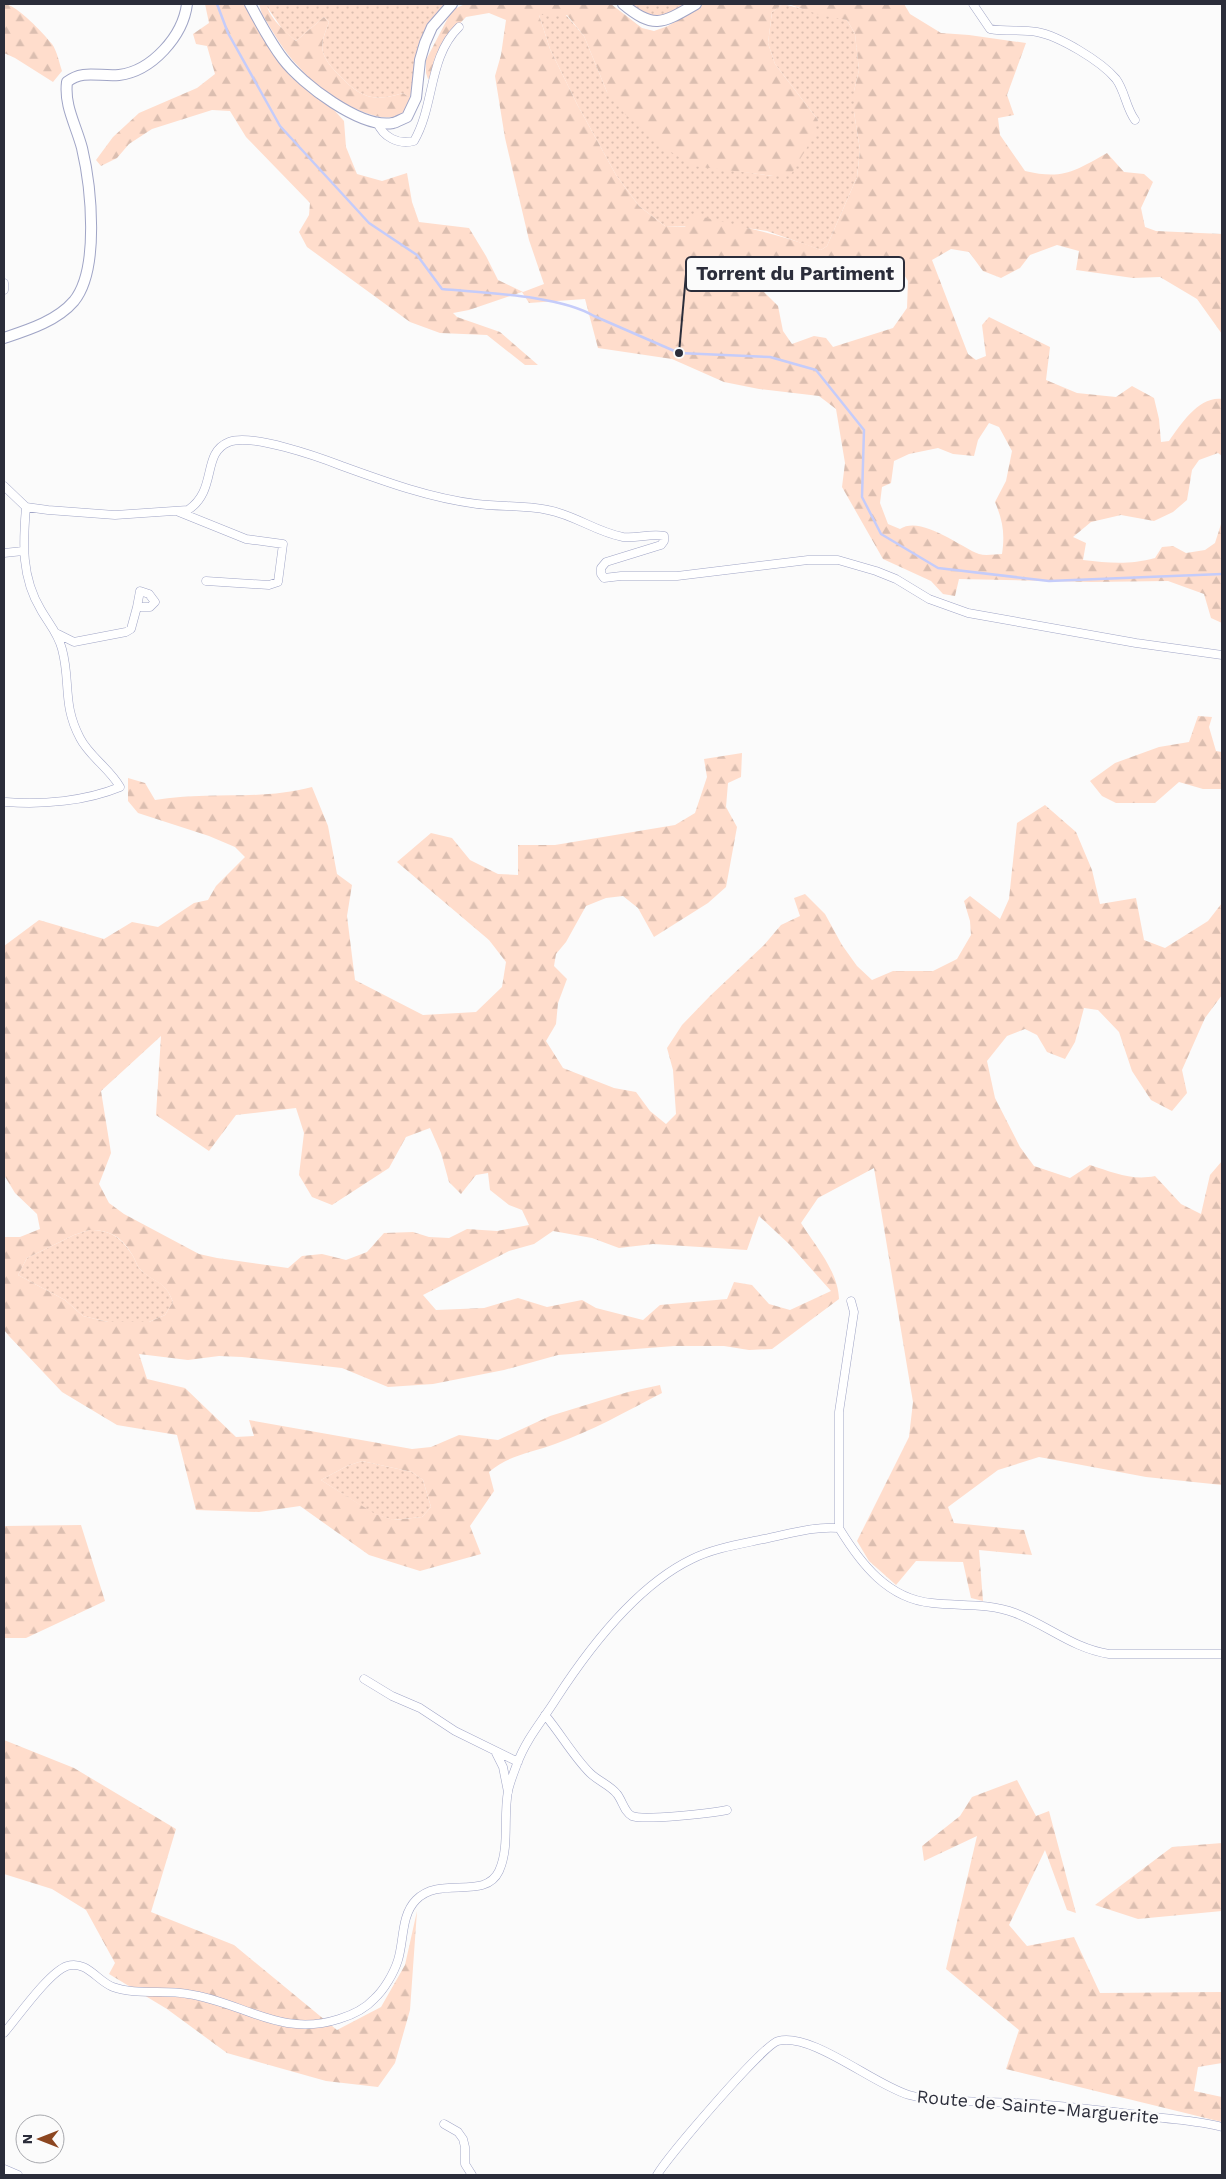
<svg xmlns="http://www.w3.org/2000/svg" width="1226" height="2179" font-family="'Work Sans',sans-serif">
  <style>
    .grass { fill: url(#grass-dots) }
    .forest { fill: url(#forest-firs); fill-rule: evenodd }
    .lines { fill: none; stroke-linecap: round; stroke-linejoin: round }
    .stream { stroke: #c5ccfa; stroke-width: 2.5 }
    .street-casing { stroke: #a0a5c6; stroke-width: 9 }
    .secondary-casing { stroke: #a0a5c6; stroke-width: 12 }
    .street { stroke: #fff; stroke-width: 8 }
    .secondary { stroke: #fff; stroke-width: 10 }
    .labels { text-anchor: middle; stroke-width: 5; stroke-linejoin: round; paint-order: stroke }
    .street-label { font-size: 18px; fill: #2b2d3a; stroke: #fbfbfb }
    .leader { fill: none; stroke: #2b2d3a; stroke-width: 2 }
    .callout-dot { fill: #2b2d3a; stroke: #fbfbfb; stroke-width: 2 }
    .callout { fill: #fbfbfb; stroke: #2b2d3a; stroke-width: 2 }
    .callout-label { font-size: 19px; text-anchor: middle; font-weight: bold; fill: #2b2d3a }
  </style>
  <defs>
    <pattern id="grass-dots" width="8" height="8" patternUnits="userSpaceOnUse" patternTransform="scale(1.25)"><rect width="8" height="8" fill="#fdc"/><path d="M2 2h.1M6 6h.1" fill="none" stroke="#dbbeb0" stroke-width="1.8" stroke-linecap="round"/></pattern>
    <pattern id="forest-firs" width="22" height="20" patternUnits="userSpaceOnUse" patternTransform="scale(1.25)"><rect width="22" height="20" fill="#fdc"/><path d="M5 1l3.5 6h-7zM16 11l3.5 6h-7z" fill="#dbbeb0"/></pattern>
  </defs>
  <rect width="100%" height="100%" fill="#fbfbfb"/>
  <path class="grass" d="M265,4H446L418,54L410,98L403,93C372,103 360,97 338,74C333,69 325,60 323,52C320,43 326,31 329,22L324,17L296,41L283,30Z
    M631,4H685C664,18 650,24 631,4Z
    M783,4L847,20L855,34L859,70L854,91V112L860,150L857,177L827,246L821,250L767,231L746,228L665,226L639,206L616,175L577,104L550,49L539,15H566L584,36L607,92L738,171L773,176L818,120L775,64L768,43L772,12Z
    M89,1230C111,1230 121,1237 133,1256C136,1261 137,1267 141,1270C156,1284 165,1280 173,1302L165,1315L149,1322H108L83,1316L65,1300L18,1275L27,1258L74,1235Z
    M362,1461L412,1472L423,1480L431,1507L422,1517L393,1520L374,1514L321,1480L347,1466Z"/>
  <path class="forest" d="M4,4C16,4 44,34 52,44C57,51 59,62 62,71L53,82L15,58L4,53Z
    M205,4H245L275,57L292,78L335,111L344,121L346,147L357,174L382,181L407,173L412,202L419,222L469,228L486,256L498,280L523,292L544,284L529,240L505,138L495,76L501,55L506,20L489,13L466,17L446,38L437,76L428,79L426,73V60L452,10L465,4H611L642,28L654,31L668,26L703,4H783L772,12L768,43L775,64L818,120L813,137L792,173L773,176L694,166L663,147L624,113L607,92L584,36L567,15H539L550,49L577,104L616,175L639,206L665,226L685,227L695,215C737,226 780,234 821,250L827,246L857,177L860,150L854,112V91L859,70L855,34L847,20L820,15L788,4H904L910,14L941,33L969,35L1026,43L1007,95L1014,115L998,118L1000,135L1025,171C1063,180 1075,171 1107,153L1124,172L1144,174L1153,182L1141,208L1145,227L1156,231L1222,234V334L1197,299L1160,277L1133,278L1076,270L1079,251L1057,245L1030,255L1020,268L1001,278L983,271L969,252L951,249L932,260L968,354L976,360L986,356L982,325L989,317L1050,347L1046,380L1077,393L1116,397L1132,386L1154,398L1159,419L1161,442L1169,441C1181,424 1199,396 1222,399V456L1218,453L1199,460L1192,470L1187,500L1173,512L1154,521L1121,515L1091,522L1073,537L1086,543L1083,560C1109,563 1129,565 1155,558L1162,547L1173,546L1186,553L1205,550L1215,543L1222,521V623L1211,618L1204,594L1168,581L1091,582L959,579L955,596L943,594L931,581L883,559L842,487L845,463L836,409L819,396L759,389L724,382L672,359L598,348L585,299L529,303L522,292L469,310L453,313L457,317L500,332L538,365H525L487,335L440,333L410,322L307,247L299,232L309,215L310,203L246,137L230,111L212,110L152,129L129,144L117,158L101,166L96,160L113,137L139,113L197,88L215,74L207,46L196,44L193,34L209,23ZM865,257L884,258L900,268L908,281L907,308L893,328L833,347L826,338L814,336L792,344L783,331L778,306L752,280L756,270H772L784,261C799,268 829,276 845,269C852,267 859,261 865,257ZM989,423L999,427L1012,451L1006,481L995,502C1003,521 1005,534 1002,554C995,554 986,556 979,554C960,547 921,515 900,529L888,524L880,503L882,487L891,483L894,461L909,454L938,448L953,454L974,456L978,440Z
    M259,4H267C267,16 286,32 296,41L324,17L329,22C326,31 320,43 323,52C325,60 333,69 338,74C360,97 372,103 403,93L410,98C409,101 408,106 406,109C391,132 340,102 324,91C315,85 306,75 299,67C284,52 273,32 262,14Z
    M1198,716L1212,717L1209,727L1216,751L1222,752V789H1203L1179,782L1155,803H1116L1102,796L1090,781L1115,763L1159,747L1189,742Z
    M742,753L741,777L728,783L726,807L737,827L726,887L708,903L654,937L638,908L623,896L606,898L586,906L566,942L556,954L554,966L567,979L558,1003L556,1024L546,1041L563,1068L614,1088L636,1092L650,1111L666,1124L676,1114L673,1070L667,1048L682,1025L710,996L764,945L781,925L800,916L794,898L805,894L825,914L842,945L857,966L872,980L893,971H933L957,959L971,935L970,921L964,901L970,896L1000,919L1009,899L1017,823L1045,805L1076,832L1092,870L1100,904L1136,898L1144,940L1165,948L1208,921L1222,903V995L1205,1018L1182,1070L1187,1093L1172,1111L1151,1100L1132,1071L1119,1032L1098,1010L1084,1008L1075,1042L1065,1059L1047,1052L1037,1035L1025,1029L1007,1036L987,1061L995,1098L1020,1147L1034,1166L1070,1178L1090,1165C1112,1172 1132,1181 1155,1176L1181,1204L1201,1214L1210,1175L1222,1161V1485L1146,1477L1039,1457L998,1470L948,1507L954,1523L1024,1530L1032,1555L979,1550L983,1601L971,1598L963,1562L916,1561L896,1585L869,1561L857,1541L909,1437L913,1402L874,1168L818,1198L801,1223C816,1247 838,1271 839,1299L772,1349L749,1350L724,1346H674L558,1355L504,1370L433,1384L388,1387L342,1368L242,1357L219,1356L188,1360L139,1354L147,1379L185,1388L236,1437L254,1436L249,1420L412,1449L431,1447L459,1435L498,1440L550,1416L628,1392L660,1385L662,1393C627,1411 592,1431 555,1444C530,1453 509,1455 489,1472L494,1491L470,1526L481,1554L420,1571L369,1555L300,1506L259,1512L196,1510L177,1435L117,1425L62,1392L9,1336L4,1330V1237H20L40,1229L37,1214L15,1193L4,1175V946L39,920L104,939L132,922L158,927L194,903L208,900L216,886L245,857L235,847L209,836L138,813L128,801V778L145,783L155,800C207,791 261,801 312,787L328,826L337,874L352,885L347,916L355,980L423,1015L476,1012L502,987L506,962L489,940L397,862L431,833L452,838L470,860L498,874L518,875V845H555L675,825L695,813L707,777L704,759ZM161,1036L156,1115L209,1151L236,1115L296,1108L304,1133L299,1175L312,1197L332,1205L389,1168L406,1137L430,1128L441,1153L449,1182L461,1194L476,1175L488,1173L490,1190L509,1205L522,1210L529,1225L497,1231L467,1229L449,1238L429,1237L413,1232L384,1233L367,1252L346,1260L322,1254L302,1256L288,1268L217,1258L199,1254L124,1214L109,1203L99,1184L111,1153L101,1091ZM759,1216L789,1244L831,1291L790,1310L769,1304L752,1285L734,1282L727,1299L660,1305L643,1320L596,1308L582,1300L547,1307L518,1298L484,1308L436,1310L423,1295L509,1251L534,1244L553,1231L592,1238L619,1248L653,1244L747,1250ZM89,1230C111,1230 122,1237 133,1256C136,1261 137,1267 141,1270C155,1284 165,1280 173,1302L165,1315L149,1322H108L83,1316L65,1300L18,1275L27,1258L74,1235ZM362,1461L412,1472L423,1480L431,1507L422,1517L394,1520L375,1514L321,1480L347,1466Z
    M81,1525L105,1601L26,1638H4V1526Z
    M4,1740L74,1768L176,1829L151,1912L234,1945L337,2030L381,2007L405,1965L417,1911L410,2010L395,2063L378,2087L326,2081L227,2053L167,2009L109,1974L115,1963L86,1910L52,1889L4,1874Z
    M1017,1780L1036,1816L1049,1811L1076,1913L1067,1910L1045,1850L1009,1925L1027,1946L1074,1937L1100,1993L1222,1992V2063L1198,2067L1194,2091L1222,2097V2122L1006,2069L1019,2030L946,1969L977,1836L924,1861L922,1846L960,1816L972,1797Z
    M1222,1843V1911L1138,1919L1095,1905L1172,1847Z"/>
  <g class="lines">
    <path class="stream" d="M217,4L228,33L280,126L369,223L417,255L442,289C484,293 559,295 594,316L679,353L770,357L816,370L864,430L862,497L881,534L938,568L1049,581L1222,574"/>
    <defs>
      <path id="street" d="M973,4L990,29C1006,32 1021,29 1037,32C1059,36 1101,61 1116,79C1125,91 1126,108 1135,120
        M377,122C383,137 398,145 414,141C435,105 428,57 459,27
        M4,283V290
        M4,486L26,507L48,510L115,515L188,510C218,490 201,453 229,442C251,433 319,457 342,466C386,482 430,498 477,504C500,507 525,505 548,510C575,515 596,532 623,537C636,539 651,533 664,536V541L661,545L606,562L601,568V574L604,578L621,576H677L808,560H838L876,571L896,579L929,599L968,613L1136,643L1222,655
        M179,512L246,539L283,544L278,582L269,585L206,581
        M4,553L23,551
        M58,634L74,642L126,632L131,629L137,607H150L155,602L149,594L140,591L137,607
        M6,802C43,805 86,801 120,787C110,769 89,756 80,738C62,704 71,682 62,649C58,633 49,624 41,610C21,577 23,543 26,507
        M839,1528C861,1564 888,1599 932,1603C960,1606 989,1603 1015,1613C1049,1626 1072,1648 1109,1654H1222
        M839,1528V1412L854,1312L851,1301
        M364,1679L392,1696L420,1708L455,1731L518,1762
        M545,1715C561,1734 573,1756 590,1773C598,1781 610,1785 617,1794C622,1800 625,1813 632,1816C643,1821 713,1813 727,1810
        M496,1753L503,1767L508,1792
        M4,2033C17,2018 49,1972 67,1966C87,1960 97,1981 113,1987C134,1995 165,1990 188,1994C243,2002 280,2038 339,2019C352,2015 365,2009 374,1999C384,1990 394,1973 398,1960C404,1941 401,1915 416,1900C440,1875 485,1901 499,1871C510,1847 503,1817 508,1791C510,1782 514,1772 517,1764C526,1739 543,1720 556,1699C589,1648 636,1586 692,1559C714,1548 741,1544 764,1539C789,1534 813,1526 839,1528
        M444,2124L458,2132L463,2139L465,2147V2164L472,2175
        M4,2169L18,2175
        M657,2175C668,2156 763,2045 778,2041C812,2032 874,2085 909,2095C938,2103 985,2101 1015,2103C1062,2105 1108,2111 1155,2117C1177,2120 1200,2121 1222,2127"/>
      <path id="secondary" d="M250,4C260,23 270,42 283,59C302,84 361,129 393,123C397,122 402,119 407,117L416,98L420,60L425,43L432,27L452,4
        M623,4C654,30 663,23 696,4
        M4,338C28,330 57,321 74,301C100,269 91,186 82,148C76,125 64,106 67,82C83,69 100,77 119,75C152,71 183,36 187,4"/>
    </defs>
    <use href="#street" class="street-casing"/>
    <use href="#secondary" class="secondary-casing"/>
    <use href="#street" class="street"/>
    <use href="#secondary" class="secondary"/>
  </g>
  <g class="labels">
    <g class="street-label">
      <text transform="translate(1038 2107) rotate(5)" y="6">Route de Sainte-Marguerite</text>
    </g>
  </g>
  <path class="leader" d="M679 353L686 274"/>
  <circle class="callout-dot" cx="679" cy="353" r="5"/>
  <rect class="callout" x="686" y="257" width="218" height="34" rx="5"/>
  <g class="callout-label">
    <text x="795" y="280">Torrent du Partiment</text>
  </g>
  <rect width="1226" height="2179" fill="none" stroke="#2b2d3a" stroke-width="10"/>
  <g transform="translate(40 2139) rotate(270)"><circle r="24" fill="#fbfbfb" stroke="#a8a9ae"/>
  <path d="M0-4L9 19L0 12L-9 19Z" fill="#8c4620"/>
  <text y="-8" font-size="14" font-weight="bold" text-anchor="middle" fill="#2b2d3a">N</text>
  </g>
</svg>
